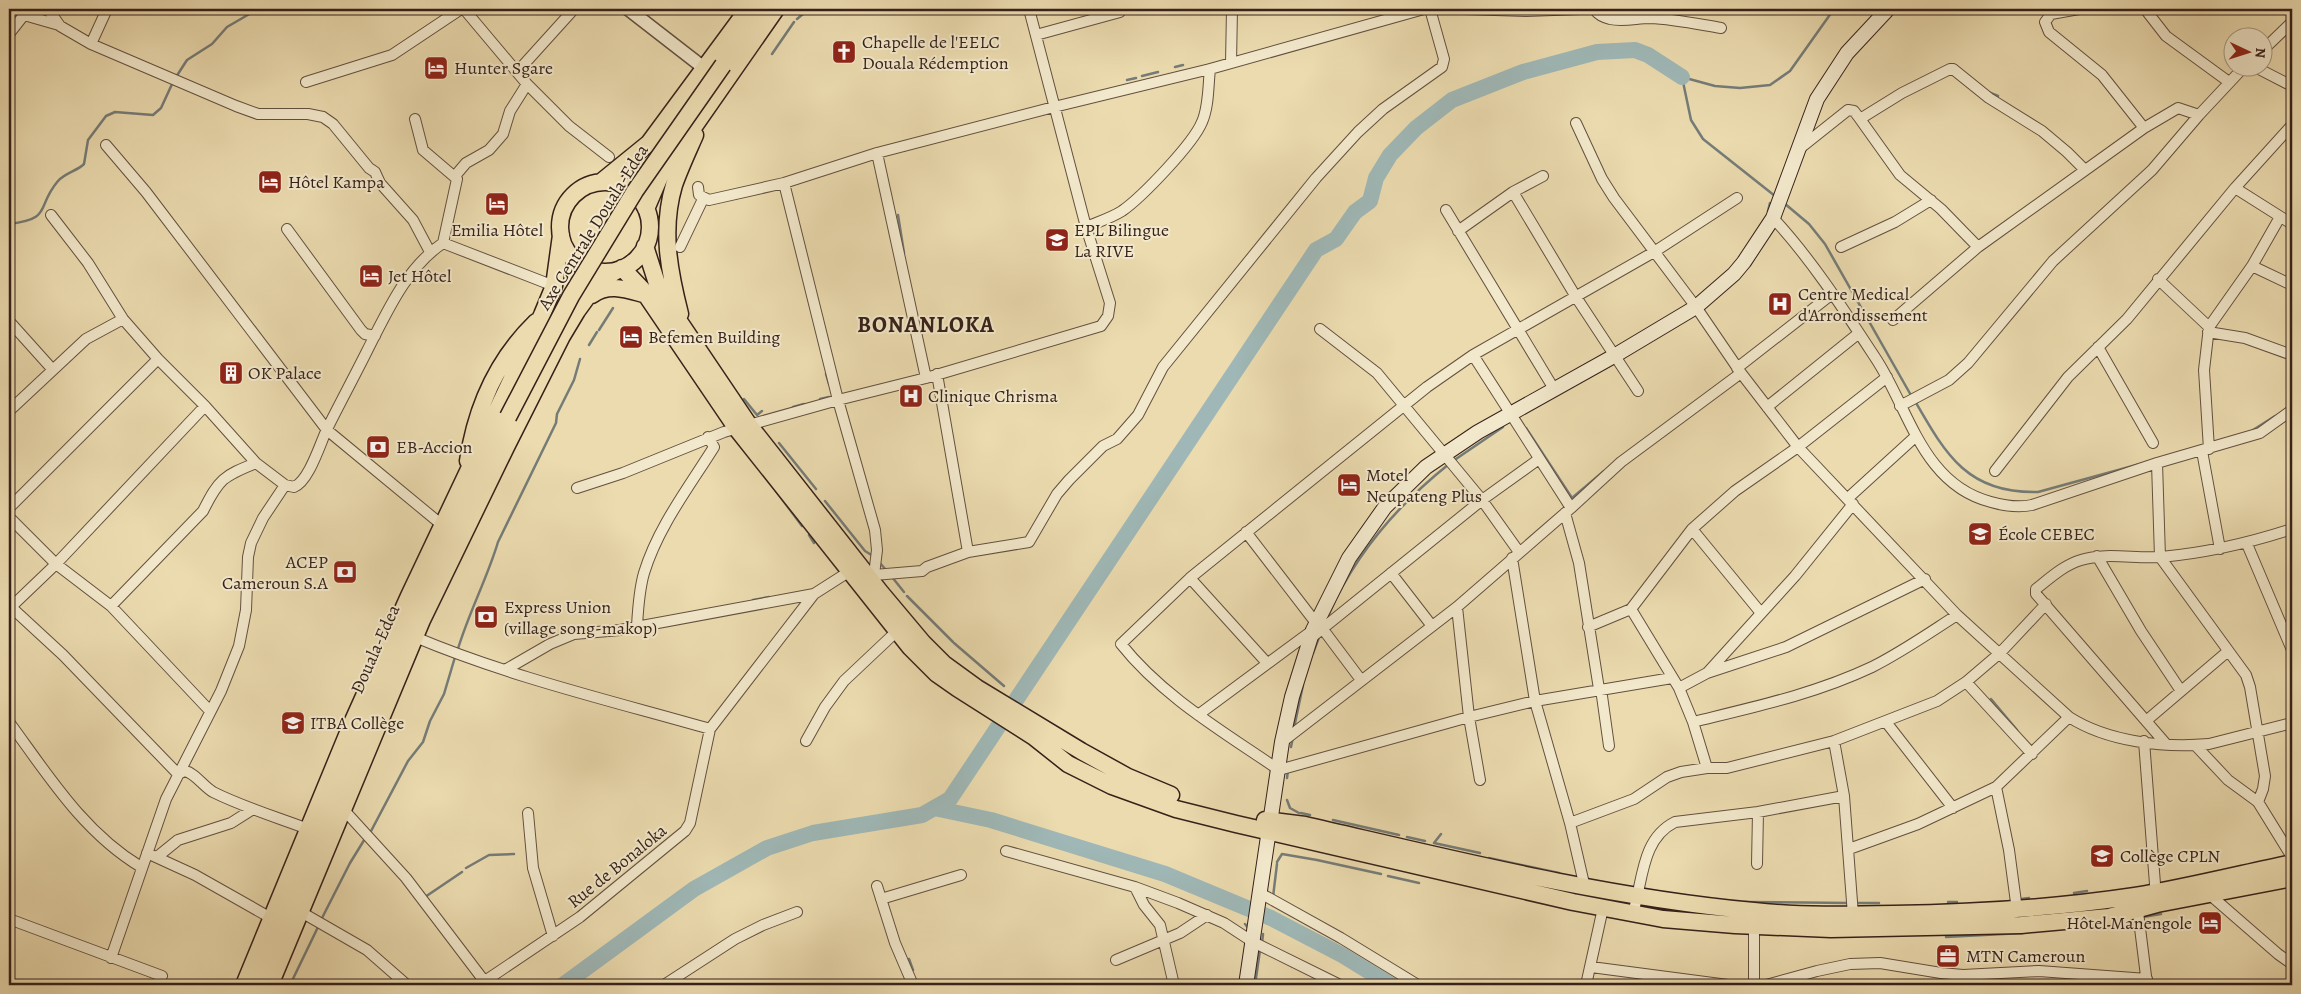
<svg xmlns="http://www.w3.org/2000/svg" width="2301" height="994" font-family="Alegreya,serif">
  <style>
    .lines { fill: none; stroke-linecap: round; stroke-linejoin: round }
    .stream { stroke: #757c78; stroke-width: 2.5 }
    .river { stroke: #9fb8b7; stroke-width: 16 }
    .minor-casing { stroke: #63503f; stroke-width: 12 }
    .tertiary-casing { stroke: #63503f; stroke-width: 15 }
    .secondary-casing { stroke: #36211a; stroke-width: 16 }
    .primary-casing { stroke: #36211a; stroke-width: 19 }
    .trunk-casing { stroke: #36211a; stroke-width: 19 }
    .minor { stroke: #f2e8cb; stroke-width: 10 }
    .tertiary { stroke: #f2e8cb; stroke-width: 12 }
    .secondary { stroke: #f2e8cb; stroke-width: 14 }
    .primary { stroke: #ebdbaf; stroke-width: 16 }
    .trunk { stroke: #ebdbaf; stroke-width: 16 }
    .trunk-bridge-casing { stroke: #36211a; stroke-width: 19; stroke-linecap: butt }
    .trunk-bridge { stroke: #ebdbaf; stroke-width: 16 }
    .labels { text-anchor: middle; stroke-width: 4; stroke-linejoin: round; paint-order: stroke }
    .poi-label { font-size: 18px; fill: #36211a; stroke: #f2e8cb; text-anchor: start }
    .street-label { font-size: 18px; fill: #36211a; stroke: #f2e8cb }
    .district-label { font-size: 22px; font-weight: bold; letter-spacing: 1px; fill: #36211a; stroke: #f2e8cb }
  </style>
  <rect width="100%" height="100%" fill="#ebdbaf"/>
  <filter id="stains"><feTurbulence type="fractalNoise" baseFrequency=".004" numOctaves="4"/><feColorMatrix values="0 0 0 0 .2 0 0 0 0 .09 0 0 0 0 .02 0 0 0 .5 -.17"/></filter>
  <radialGradient id="worn" r=".72"><stop offset=".6" stop-color="#630" stop-opacity="0"/><stop offset="1" stop-color="#630" stop-opacity=".3"/></radialGradient>
  <g class="lines">
    <path class="stream" d="M797,19L809,9
      M772,54L794,22
      M1175,67L1183,65
      M1142,76L1158,72
      M176,77L187,60L212,44L227,27L258,9
      M1682,77L1691,120L1703,139L1775,196
      M1682,77L1715,86L1740,88L1770,85L1790,71L1834,9
      M1127,80L1136,78
      M1988,92L1998,96
      M1784,203L1809,224L1825,244L1912,397
      M1768,211L1770,203
      M898,215L904,253
      M9,224C54,218 35,208 58,181C65,173 77,171 84,164L88,140L106,116L115,112L153,115L161,108L173,82
      M599,330L613,308
      M589,345L597,332
      M826,374L829,384
      M744,399L757,415L762,411
      M820,399L829,397
      M1915,401C1946,455 1968,494 2038,492L2140,464
      M793,407L804,404
      M1526,428L1572,498L1604,471
      M2253,430L2275,416
      M779,443L816,489
      M1453,461L1503,427
      M776,491L802,526
      M825,501L865,551L873,556
      M809,535L814,543
      M879,562L887,571
      M892,577L904,592
      M907,596L953,642
      M753,600L769,597
      M1329,614C1355,554 1399,504 1449,464
      M954,643L1004,686
      M457,652C468,614 487,579 498,542L556,423L557,414L574,380L580,359
      M1313,653L1320,635
      M1991,699L2017,730
      M1294,728L1303,685
      M1291,747L1293,737
      M1287,778L1288,770
      M1287,800L1290,808L1299,813
      M1301,813L1310,815
      M1333,820L1399,835
      M370,833L408,761L423,742L430,721L444,694L455,657
      M1441,834L1434,843L1480,853
      M1407,837L1425,841
      M1282,854L1317,860
      M1489,858L1559,873
      M1317,860L1381,874
      M1277,862L1282,854
      M466,868L489,855L514,854
      M1388,876L1419,883
      M2074,893L2087,891
      M425,897L462,872
      M1273,897L1277,864
      M2021,899L2029,898
      M1745,902L1850,903
      M1948,902H1957
      M1855,903H1879
      M2143,917L2161,914
      M321,920L350,863L366,837
      M1266,920L1267,911
      M1245,924L1249,929
      M1946,937L2023,933
      M1262,943L1263,934
      M909,959L913,970
      M290,985L319,925
      M1255,985L1260,950"/>
    <path class="river" d="M934,808L991,820L1165,874L1271,918L1342,955L1391,985
      M563,985L694,889L767,848L813,833L922,815L950,799L1316,250L1336,239L1355,212L1370,201L1376,178L1390,155L1416,128L1452,100L1523,72L1597,52L1635,50L1648,55L1682,77"/>
    <defs>
      <path id="minor" d="M48,9L60,26L91,44L236,106L258,114H308L323,117L333,124L369,168L375,172L380,183L413,220L430,252
        M464,9L527,84L569,126L609,157
        M1464,9L1526,11L1581,9
        M1594,9C1598,15 1603,17 1610,19C1624,22 1637,18 1650,18C1674,19 1697,24 1721,28
        M2079,9L2051,14L2045,22L2049,32L2102,75L2144,128
        M2145,9L2166,36L2229,82
        M9,34L24,15L59,25
        M1036,35L1120,12L1122,9
        M91,44L107,9
        M2264,49L2292,22
        M1231,63L1232,9
        M2257,68L2292,86
        M517,72L574,9
        M306,82L392,55L461,9
        M1576,123L1602,179L1614,198L1696,307L1741,373L1798,447L1957,615L2069,717C2108,742 2164,748 2209,744L2292,723
        M106,145L146,192L327,430L442,525
        M1799,149L1848,110L1854,111L1860,119
        M877,153L926,378
        M455,176L466,163L489,150L503,134L510,111L527,84
        M784,183L838,400L875,530L877,550L874,575
        M698,187L699,195L709,200L784,183L877,153L1054,107L1210,69L1424,9
        M2235,188L2292,224
        M1513,192L1576,297L1638,391
        M1446,210L1554,389
        M51,215L88,263L123,319L158,359L205,406L256,463L285,485L294,487C309,481 320,444 327,429C340,403 354,377 367,351C387,312 406,268 443,243L457,179L423,150L415,119
        M1773,218C1813,261 1846,313 1878,362C1910,413 1924,485 1991,502C2005,506 2018,508 2032,505L2157,463L2260,433L2292,410
        M1086,227C1098,222 1111,218 1122,211C1142,197 1193,144 1202,122C1209,106 1208,86 1210,69
        M287,229L361,330L365,334L375,336
        M1458,231L1513,192L1543,176
        M443,243L554,286
        M680,247L703,199
        M1841,247L1895,222L1931,200
        M1978,247L1941,209L1900,175L1860,119L1902,93L1950,69H1953L1989,98L2042,131L2067,152L2085,170
        M2252,266L2292,285
        M2158,279L2209,327
        M1893,320L1978,247L2144,128L2178,108L2199,115
        M9,321L53,370
        M1320,329L1377,373L1482,500L1519,552
        M2208,332L2245,338L2292,355
        M2098,347L2153,443
        M1473,355L1571,508
        M158,359L9,508V517L56,564L111,606L210,711
        M1737,368L1832,294
        M937,374L968,552
        M1900,406L1949,380L1968,363L2053,261L2152,170L2199,115L2243,68
        M1767,407L1859,333
        M9,411L86,339L123,319
        M2209,449L2204,370L2209,327L2252,266L2280,217
        M2202,451L2220,549
        M2157,463L2160,557L2246,675L2250,687L2265,776L2263,789L2258,802
        M1995,471L2068,377L2127,319L2235,188L2292,125
        M577,488L623,473L724,432L838,400L926,378L1101,326L1108,316L1110,303L1086,227L1029,9
        M1847,499L1915,437
        M1565,513L1579,563L1599,689
        M1692,529L1761,613
        M1246,532L1316,623
        M2247,544L2292,650
        M2097,556L2141,631L2181,691
        M1512,558L1535,701L1570,823L1585,888
        M1391,573L1432,626
        M1190,578L1267,663
        M866,580L874,575L922,571L927,567L968,552L1029,542L1057,494L1069,480L1103,446L1117,439L1138,415L1163,367L1316,178L1358,132L1383,109L1442,67L1444,59L1430,9
        M111,606L203,511C219,479 223,476 256,463
        M11,607L63,655L178,774
        M1457,607L1469,717L1480,780
        M9,609L56,564L205,406
        M1631,609L1679,688L1693,722L1707,768
        M637,626C638,609 639,590 644,573C658,527 689,487 714,447L708,437
        M1588,627L1631,609L1692,529L1735,491L1798,447L1887,377
        M1322,628L1361,680
        M415,637C510,677 612,701 710,729
        M1312,637L1482,500L1539,459
        M505,670L550,644L574,634L620,630L814,594
        M1708,672L1795,576L1853,504
        M1672,678L1535,701L1469,717L1279,770C1224,732 1163,697 1121,644L1190,578L1427,387L1473,355L1654,252L1737,198
        M1966,682L2032,754
        M1679,688L1707,673L1786,647L1925,579
        M1601,689L1609,746
        M1198,715L1313,630
        M2146,721L2227,652
        M9,722C48,775 83,832 141,867
        M1693,722C1754,707 1815,694 1872,667C1902,652 1929,633 1957,615
        M1886,722L1953,808
        M806,741L825,707L844,681L897,631
        M1834,741L1844,796L1853,915
        M2144,741L2156,897
        M1282,742L1457,607L1571,508L1621,462L1741,373
        M2166,744L2036,594V589C2050,578 2064,565 2081,560C2106,552 2135,559 2161,557C2206,553 2249,543 2292,529
        M2196,746L2228,780L2258,802L2292,857
        M178,774L185,771C195,773 203,786 213,792C243,807 276,817 308,829
        M1996,787L2009,850L2017,910
        M344,810L406,878L485,982
        M528,813L533,868L553,936
        M1570,823L1634,799L1667,777L1681,772L1707,768H1727L1834,741L1937,701L1966,682L2000,653L2046,604
        M1849,849L1918,824L1996,787L2069,717
        M1006,851L1135,887L1178,903L1224,923L1253,942L1340,985
        M147,853L195,875L271,918
        M157,857L178,840L231,823L253,809
        M1757,864L1758,812
        M877,886L895,943L913,985
        M1135,887L1144,905L1160,925L1174,985
        M1260,893L1341,938L1418,985
        M2209,894L2278,954L2292,964
        M881,899L961,875
        M2137,904L2147,984
        M301,912L367,950L407,985
        M1633,913C1643,881 1641,839 1675,822L1758,812L1844,796
        M9,919L162,976
        M1754,926V985
        M111,958L166,799L221,691L239,646L246,610L248,557L251,543L263,518L285,485
        M1116,960L1180,933L1207,915
        M1591,967L1728,985
        M479,985L580,917L685,831L690,823L710,729L814,594L850,571
        M664,985L735,939L763,925L797,912
        M1586,985L1603,908
        M1766,985L1817,971L1850,964L1880,963L1941,973L1963,975L2039,971L2147,979"/>
      <path id="tertiary" d="M628,9L704,68"/>
      <path id="secondary" d="M1246,985L1282,742L1292,697L1313,630L1349,558L1385,507L1426,467L1478,432L1614,356L1696,307L1734,274L1744,262L1773,218L1817,99L1847,53L1888,9"/>
      <path id="primary" d="M601,182L649,143L748,9
        M560 227a45 45 0 1 1 90 0a45 45 0 1 1-90 0Z
        M646,209L661,174L776,9
        M645,246L660,293L749,425L881,593L923,643L944,664L977,688L1081,751L1128,777L1171,795
        M622,268L642,289L737,429L910,647L937,674L957,688L1034,737L1068,764L1112,786L1176,809L1236,824L1573,902L1663,919L1735,925L1831,929L2021,925L2109,917L2157,904L2292,878
        M592,295C609,282 628,290 647,295
        M680,314C669,271 661,229 674,185C680,168 688,151 695,135
        M468,461C476,407 496,361 536,322
        M1265,820L1305,825C1453,859 1602,897 1754,911C1800,916 1848,915 1894,914C1975,913 2055,908 2135,896C2188,887 2240,874 2292,863
        M244,985L352,723L409,596L542,315L554,286L561,235
        M270,985L422,620L506,447L562,336L577,311L598,282L618,270"/>
      <path id="trunk" d="M723,65L763,9
        M257,985L290,900L400,640L461,508L508,417"/>
    </defs>
    <use href="#minor" class="minor-casing"/>
    <use href="#tertiary" class="tertiary-casing"/>
    <use href="#secondary" class="secondary-casing"/>
    <use href="#primary" class="primary-casing"/>
    <use href="#trunk" class="trunk-casing"/>
    <use href="#minor" class="minor"/>
    <use href="#tertiary" class="tertiary"/>
    <use href="#secondary" class="secondary"/>
    <use href="#primary" class="primary"/>
    <use href="#trunk" class="trunk"/>
    <defs>
      <path id="trunk-bridge" d="M508,417L571,296L635,191L723,65"/>
    </defs>
    <use href="#trunk-bridge" class="trunk-bridge-casing"/>
    <use href="#trunk-bridge" class="trunk-bridge"/>
  </g>
  <defs>
    <symbol id="church-square" viewBox="-11 -11 22 22"><rect x="-9" y="-9" width="18" height="18" rx="4" fill="#8f2418" stroke="#f2e8cb"/><path d="M-1.2-6h2.4v3.5h3.3v2.4h-3.3V6h-2.4V-.1h-3.3v-2.4h3.3Z" fill="#fff"/></symbol>
    <symbol id="hotel-square" viewBox="-11 -11 22 22"><rect x="-9" y="-9" width="18" height="18" rx="4" fill="#8f2418" stroke="#f2e8cb"/><path d="M-6-4.5h1.5V1H6V5H4.5V3h-9V5H-6ZM-4 0a1.8 1.8 0 1 1 3.6 0ZM.5 0V-2.5h3Q6-2.5 6 0Z" fill="#fff"/></symbol>
    <symbol id="school-square" viewBox="-11 -11 22 22"><rect x="-9" y="-9" width="18" height="18" rx="4" fill="#8f2418" stroke="#f2e8cb"/><path d="M0-5L7-2L0 1L-7-2ZM-4 1L0 2.5L4 1V4Q0 6-4 4Z" fill="#fff"/></symbol>
    <symbol id="hospital-square" viewBox="-11 -11 22 22"><rect x="-9" y="-9" width="18" height="18" rx="4" fill="#8f2418" stroke="#f2e8cb"/><path d="M-5-5h3v3.5h4V-5h3V5h-3V1.5h-4V5h-3Z" fill="#fff"/></symbol>
    <symbol id="building-square" viewBox="-11 -11 22 22"><rect x="-9" y="-9" width="18" height="18" rx="4" fill="#8f2418" stroke="#f2e8cb"/><path d="M-4-6H4V6H1V3H-1V6H-4ZM-2.5-4.3h1.7v1.8h-1.7ZM.8-4.3h1.7v1.8H.8ZM-2.5-1h1.7V.8h-1.7ZM.8-1h1.7V.8H.8Z" fill="#fff"/></symbol>
    <symbol id="bank-square" viewBox="-11 -11 22 22"><rect x="-9" y="-9" width="18" height="18" rx="4" fill="#8f2418" stroke="#f2e8cb"/><path d="M-6-4H6V4H-6ZM0-2.3a2.3 2.3 0 1 0 0 4.6a2.3 2.3 0 1 0 0-4.6Z" fill="#fff"/></symbol>
    <symbol id="office-square" viewBox="-11 -11 22 22"><rect x="-9" y="-9" width="18" height="18" rx="4" fill="#8f2418" stroke="#f2e8cb"/><path d="M-6-3h4V-5.5h4V-3h4V5H-6ZM-1-4.5V-3h2v-1.5ZM-6 0V1H6V0Z" fill="#fff"/></symbol>
  </defs>
  <g fill-rule="evenodd">
    <use href="#church-square" x="830" y="38" width="28" height="28"/>
    <use href="#hotel-square" x="422" y="54" width="28" height="28"/>
    <use href="#hotel-square" x="256" y="168" width="28" height="28"/>
    <use href="#hotel-square" x="483" y="190" width="28" height="28"/>
    <use href="#school-square" x="1043" y="226" width="28" height="28"/>
    <use href="#hotel-square" x="357" y="262" width="28" height="28"/>
    <use href="#hospital-square" x="1766" y="290" width="28" height="28"/>
    <use href="#hotel-square" x="617" y="323" width="28" height="28"/>
    <use href="#building-square" x="217" y="359" width="28" height="28"/>
    <use href="#hospital-square" x="897" y="382" width="28" height="28"/>
    <use href="#bank-square" x="364" y="433" width="28" height="28"/>
    <use href="#hotel-square" x="1335" y="471" width="28" height="28"/>
    <use href="#school-square" x="1966" y="520" width="28" height="28"/>
    <use href="#bank-square" x="331" y="558" width="28" height="28"/>
    <use href="#bank-square" x="472" y="603" width="28" height="28"/>
    <use href="#school-square" x="279" y="709" width="28" height="28"/>
    <use href="#school-square" x="2088" y="842" width="28" height="28"/>
    <use href="#hotel-square" x="2196" y="909" width="28" height="28"/>
    <use href="#office-square" x="1934" y="942" width="28" height="28"/>
  </g>
  <g class="labels">
    <g class="poi-label">
      <text x="862" y="48">Chapelle de l'EELC<tspan x="862" dy="21">Douala Rédemption</tspan></text>
      <text x="454" y="74">Hunter Sgare</text>
      <text x="288" y="188">Hôtel Kampa</text>
      <text x="497" y="236" text-anchor="middle">Emilia Hôtel</text>
      <text x="1074" y="236">EPL Bilingue<tspan x="1074" dy="21">La RIVE</tspan></text>
      <text x="388" y="282">Jet Hôtel</text>
      <text x="1798" y="300">Centre Medical<tspan x="1798" dy="21">d'Arrondissement</tspan></text>
      <text x="648" y="343">Befemen Building</text>
      <text x="248" y="379">OK Palace</text>
      <text x="928" y="402">Clinique Chrisma</text>
      <text x="396" y="453">EB-Accion</text>
      <text x="1366" y="481">Motel<tspan x="1366" dy="21">Neupateng Plus</tspan></text>
      <text x="1998" y="540">École CEBEC</text>
      <text x="328" y="568" text-anchor="end">ACEP<tspan x="328" dy="21">Cameroun S.A</tspan></text>
      <text x="504" y="613">Express Union<tspan x="504" dy="21">(village song-makop)</tspan></text>
      <text x="310" y="729">ITBA Collège</text>
      <text x="2120" y="862">Collège CPLN</text>
      <text x="2192" y="929" text-anchor="end">Hôtel Manengole</text>
      <text x="1966" y="962">MTN Cameroun</text>
    </g>
    <g class="street-label">
      <text transform="translate(593 227) rotate(-58)" y="6">Axe Centrale Douala-Edea</text>
      <text transform="translate(375 649) rotate(-66)" y="6">Douala-Edea</text>
      <text transform="translate(617 866) rotate(-39)" y="6">Rue de Bonaloka</text>
    </g>
    <g class="district-label">
      <text x="926" y="332">BONANLOKA</text>
    </g>
  </g>
  <rect width="2301" height="994" fill="none" stroke="#ebdbaf" stroke-width="30"/>
  <rect x="10" y="10" width="2281" height="974" fill="none" stroke="#36211a" stroke-width="2.5"/>
  <rect x="15" y="15" width="2271" height="964" fill="none" stroke="#36211a"/>
  <g transform="translate(2248 52) rotate(94)"><circle r="24" fill="#f2e8cb" stroke="#a79884"/>
  <path d="M0-4L9 19L0 12L-9 19Z" fill="#8f2418"/>
  <text y="-8" font-size="14" font-weight="bold" text-anchor="middle" fill="#36211a">N</text>
  </g>
  <rect width="100%" height="100%" filter="url(#stains)"/>
  <rect width="100%" height="100%" fill="url(#worn)"/>
</svg>
